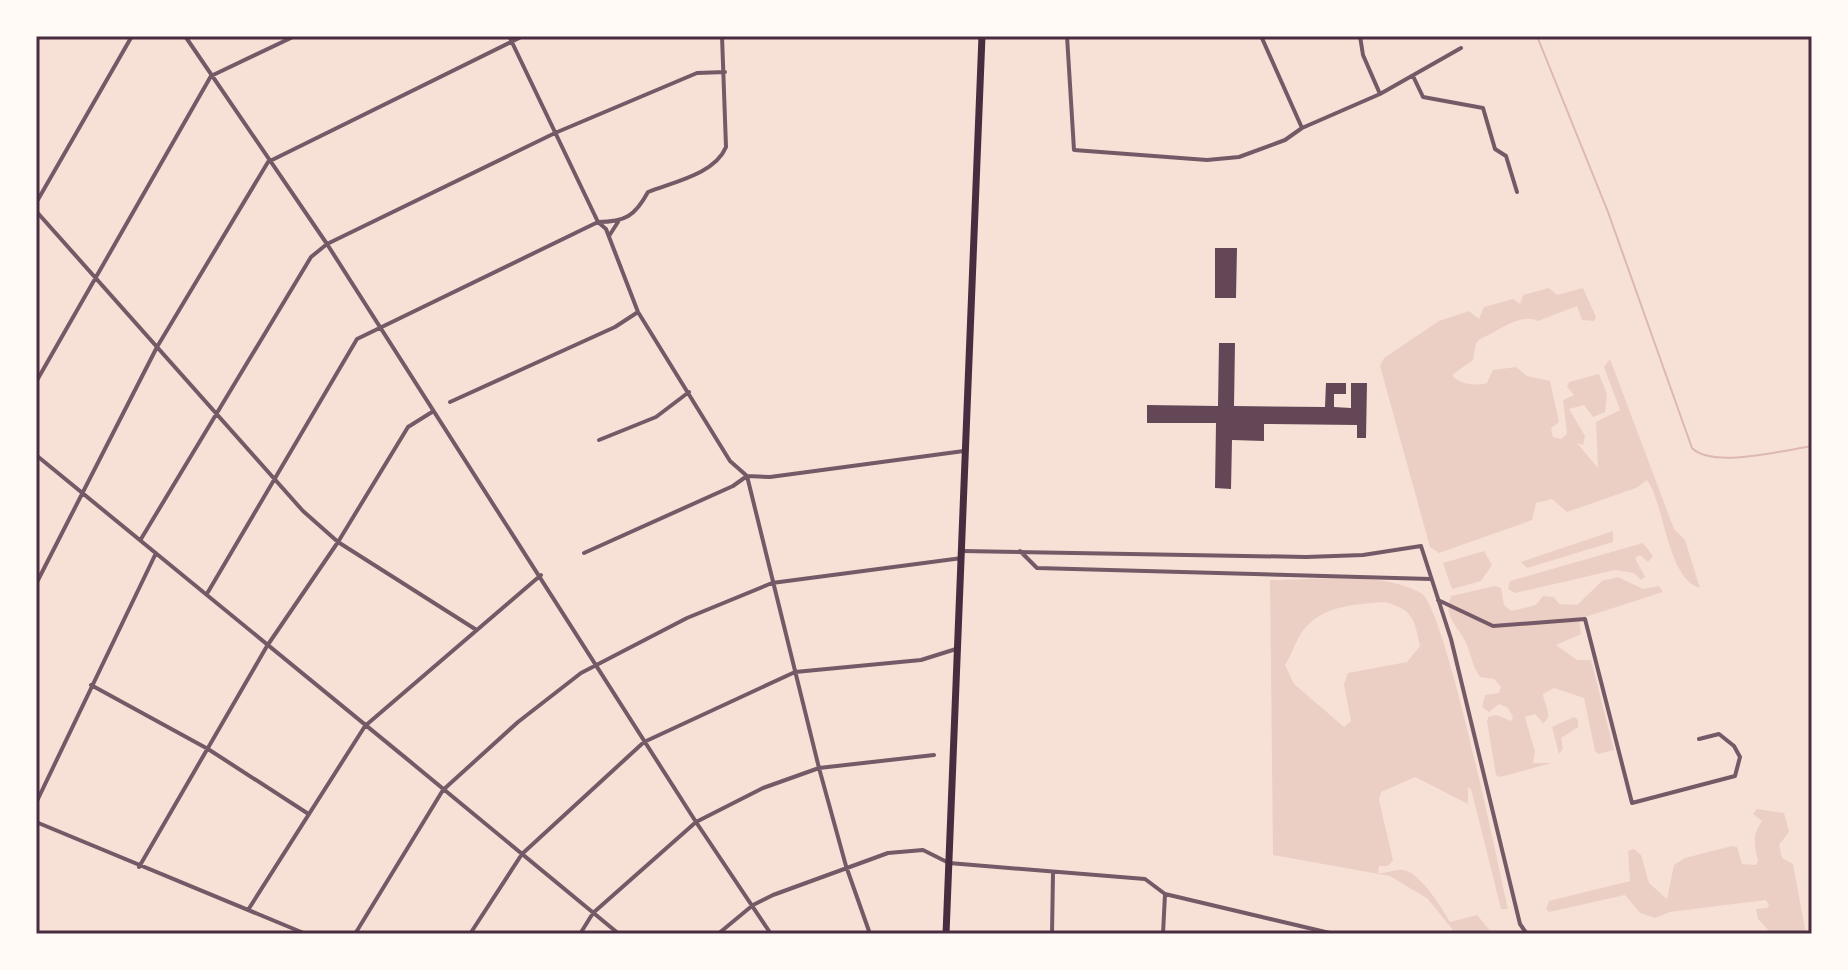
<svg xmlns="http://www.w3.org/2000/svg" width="1848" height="970" font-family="'Noto Sans',sans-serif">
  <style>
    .green { fill: #ebcfc5; fill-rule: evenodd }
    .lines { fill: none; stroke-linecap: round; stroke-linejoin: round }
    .stream { stroke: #dcb8b0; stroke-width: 2 }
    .building { fill: #644757 }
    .minor { stroke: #755966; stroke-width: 4 }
    .primary { stroke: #4a2c40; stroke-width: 7 }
    .neatline { fill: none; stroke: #4a2c40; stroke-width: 3 }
  </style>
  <rect width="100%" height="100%" fill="#f7e1d7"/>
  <path class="green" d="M1549,288L1557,295L1583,288L1596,317L1594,321L1582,320L1577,306L1538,321C1521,312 1497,332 1480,339L1476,343L1473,360L1452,375C1460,385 1475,386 1487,383L1493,370L1516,367L1527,376L1550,381L1559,422L1551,428L1553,437L1561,439L1567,434L1563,400L1574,395L1567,387L1569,382L1599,374L1607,394L1605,412L1593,417L1584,405L1569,409L1585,436L1583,445L1577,443L1598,468L1596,422L1620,410L1604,367L1610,359L1674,529L1685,540L1700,588C1667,579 1665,505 1647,480L1636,488L1567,512L1552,499L1536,503L1532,520L1439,553L1430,547L1380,366L1384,358L1439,321L1469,311L1479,319L1484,307L1513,299L1520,304L1523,295Z
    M1613,531V542L1527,568L1521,562Z
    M1643,543L1653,556L1648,562L1640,555L1635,558L1645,577L1641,580L1634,573L1615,570L1515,593L1508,589L1510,581Z
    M1484,551L1492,565L1481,581L1452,589L1443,563Z
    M1618,577L1643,589L1659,586L1663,592L1579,619L1581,634L1556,645L1577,660H1591L1614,750L1598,754L1595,751L1584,698L1554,688L1543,694C1544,705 1554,716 1543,723L1535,714L1525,717L1535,752L1533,763H1552L1500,777L1496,775L1487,722L1488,717L1497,715L1511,721L1513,717L1508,708L1499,704L1489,712L1482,707L1485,695L1499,693L1501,687L1494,679L1480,677C1473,667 1471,656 1467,645C1460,627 1442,618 1451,596L1495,586L1501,588L1504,605L1511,611L1536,605L1543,596L1554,597L1559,604L1577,605L1602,581Z
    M1270,580C1312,580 1384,571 1421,593C1445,606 1498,865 1508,909H1501L1471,789L1468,787V804L1415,777L1381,792L1379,800L1393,860L1388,866H1379L1378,873C1387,874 1394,869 1403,870C1420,872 1442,908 1450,922L1477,915L1493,934H1456L1428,899L1390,876L1273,855ZM1385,602C1413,610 1414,618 1420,646L1407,662L1348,673L1344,684L1351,721L1344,727L1294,684L1285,665C1293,653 1297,635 1307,626C1326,605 1359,604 1385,602Z
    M1574,717L1578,720V727L1561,738L1563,749L1559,754L1552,727Z
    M1757,809L1784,813L1789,832L1779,845L1782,858L1793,864L1806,934H1772L1758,919L1756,909L1767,908L1769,905L1766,900L1670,912L1655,918L1640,913L1625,895L1549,912L1546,909L1549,901L1630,881L1628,851L1634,849L1641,855L1649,883L1667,899L1674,865L1685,858L1732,846L1737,847L1742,864L1756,865L1758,861C1754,844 1752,835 1762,821L1753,814Z"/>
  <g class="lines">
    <path class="stream" d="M1537,36L1608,212L1692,448C1712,469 1785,450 1812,446"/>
  </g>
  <path class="building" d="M1215,248H1237L1236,298H1215Z
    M1219,343H1235L1234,406L1325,407L1326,383H1346V394H1334V407L1351,408V383H1367L1366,438H1357V425L1264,424V441L1232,440L1231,489L1215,488L1216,423H1147V405L1218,406Z"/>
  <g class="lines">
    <path class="minor" d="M185,36L327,244L696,822L771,934
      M509,36L598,222L606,229L638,312L730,461L747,476
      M1067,36L1074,150L1207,160L1239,157L1285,140L1302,128L1380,94L1461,48
      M1261,36L1302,128
      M1360,36L1363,55L1380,94
      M1413,76L1423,97L1483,108L1495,149L1506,156L1517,192
      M36,203L132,36
      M36,211L303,511L338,542L475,629
      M609,236L618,222
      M36,382L211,76L295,36
      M450,402L615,327L638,312
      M599,440L656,417L689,392
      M36,455C231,613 425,774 619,934
      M747,476L819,768L846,866L870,934
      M141,539L311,257L327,244L555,133L697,73L725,72
      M962,551L1306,557L1363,555L1421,546L1451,639L1520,924L1527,934
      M1020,551L1037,568L1431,579
      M584,553L733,486L747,476L770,477L964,451
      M36,584L157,347L268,162L523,36
      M208,592L357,339L598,222C625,222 635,216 648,192C673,182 715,174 726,147L722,36
      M1438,600L1493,626L1585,619L1632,803L1735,776L1740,757L1734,746L1719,734L1699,739
      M91,685L208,749L307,813
      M36,803L156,553
      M36,822L306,934
      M139,867L267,646L338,542L408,427L432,412
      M248,910L365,726L541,575
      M36,933L38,934
      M355,934L443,790L518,722L581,673L687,618L772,583L962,558
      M470,934L522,854L644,742L795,672L921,660L956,649
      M580,934L593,913L696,822L763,788L819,768L934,755
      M718,934L753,905L773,895L888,853L923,850L949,863L1145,879L1165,894L1334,934
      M1052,934L1053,873
      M1163,934L1165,894"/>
    <path class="primary" d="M946,934L982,36"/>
  </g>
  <rect width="1848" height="970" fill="none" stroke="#fffaf5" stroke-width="76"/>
  <rect x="38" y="38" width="1772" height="894" class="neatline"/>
</svg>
